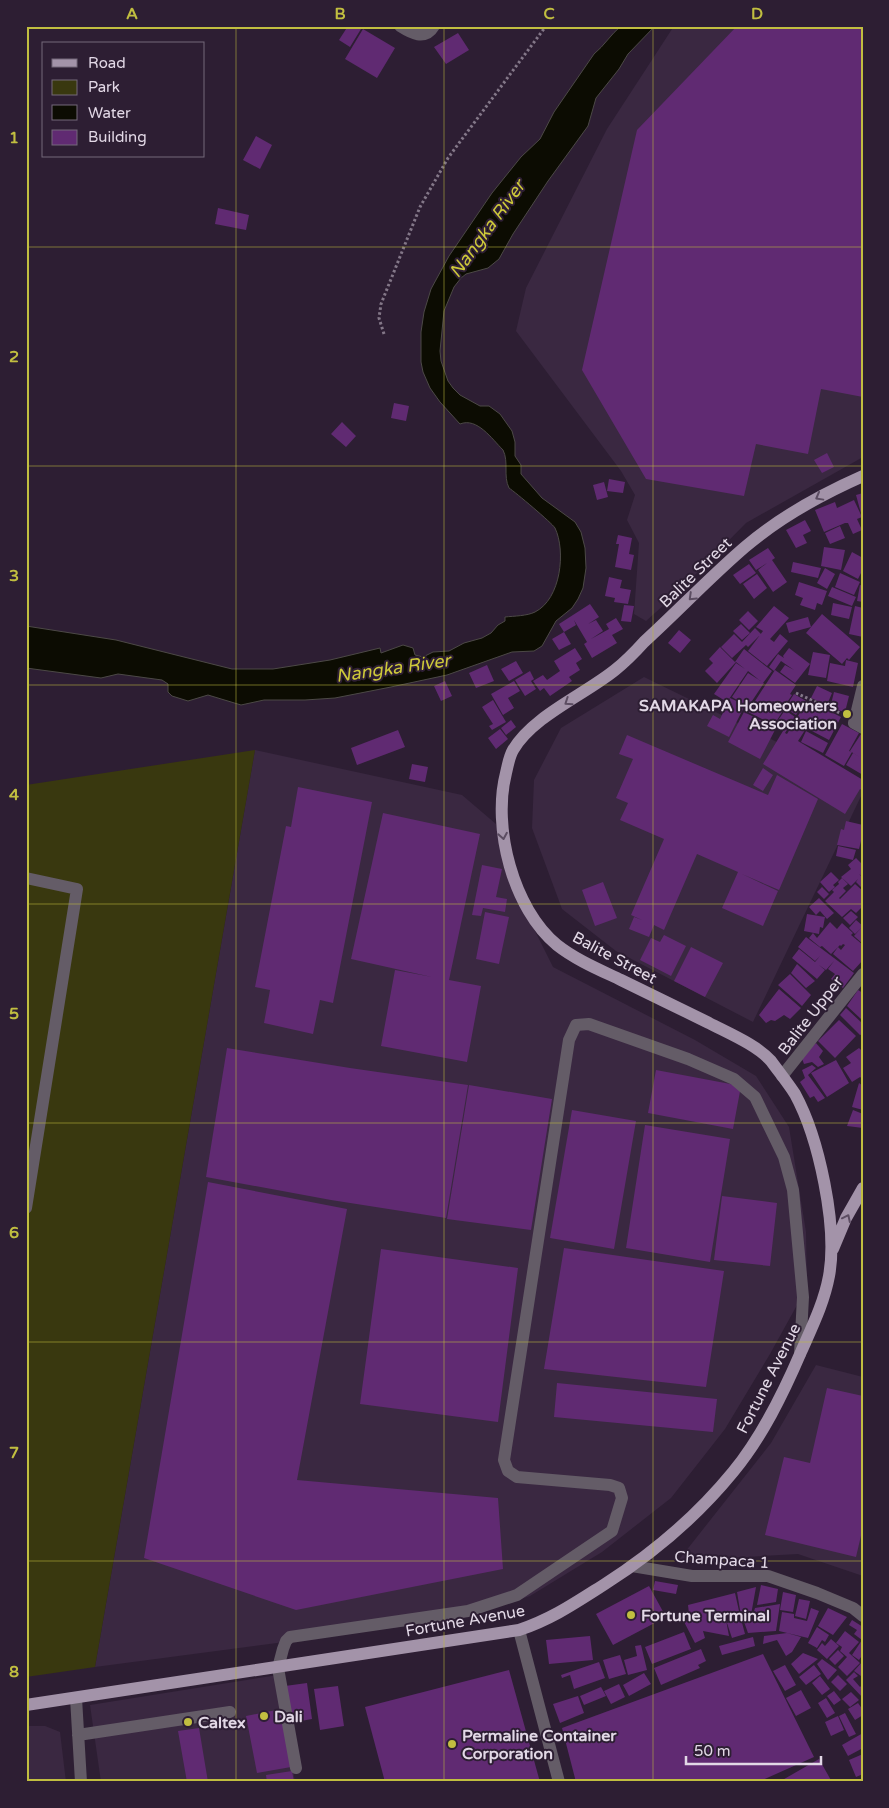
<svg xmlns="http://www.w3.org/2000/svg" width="889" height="1808" font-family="'Varela Round',sans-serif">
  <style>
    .built { fill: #3a2841 }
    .green { fill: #39380f }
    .water { fill: #0c0c02; stroke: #4c4946 }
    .building { fill: #602a72 }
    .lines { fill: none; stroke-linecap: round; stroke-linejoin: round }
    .path { stroke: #837788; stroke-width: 3; stroke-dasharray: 2.5 2.5; stroke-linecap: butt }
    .minor { stroke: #645c67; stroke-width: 12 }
    .major { stroke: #a393a9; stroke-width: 12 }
    .oneway { stroke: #5c4d62 }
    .grid { fill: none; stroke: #c1be40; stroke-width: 1; stroke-opacity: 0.55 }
    .poi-dot { fill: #c1be40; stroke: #2d1e33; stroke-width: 2 }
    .labels { text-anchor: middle; stroke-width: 4; stroke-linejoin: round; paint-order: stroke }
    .street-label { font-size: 16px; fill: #e2d8e6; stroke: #2d1e33 }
    .poi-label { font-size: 16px; font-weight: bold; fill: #e2d8e6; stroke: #2d1e33; text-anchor: start }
    .water-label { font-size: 18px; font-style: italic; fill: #cec93a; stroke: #2d1e33 }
    .neatline { fill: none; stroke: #c1be40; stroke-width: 2 }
    .grid-label { font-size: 16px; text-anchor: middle; font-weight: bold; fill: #c1be40 }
  </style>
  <rect width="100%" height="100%" fill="#2d1e33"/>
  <path class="built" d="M674,26H863V457L746,523L674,596L646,621L634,614L639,543L627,520L635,495L621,471L516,331L526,288L607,129Z
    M644,677L863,784V792L753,1022L616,951L562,909L532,828L534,780L561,728Z
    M255,750L462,795L496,824L519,899L553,967L695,1040L756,1076L789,1127L806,1232L807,1287L770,1354L725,1429L671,1498L602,1552L530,1596L460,1619L95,1667Z
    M816,1365L863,1377V1576L798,1554L678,1561L771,1443Z
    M278,1675L295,1782H101L90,1705Z
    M26,1726H45L60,1732L66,1782H26Z"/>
  <path class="green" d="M255,750L95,1667L26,1677V785Z"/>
  <path class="water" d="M621,26H655L628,54L619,69L596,98L588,126L548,181L513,234L499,259L488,268L466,274L461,278L454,287L444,311L440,351L441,361L448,381L453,388L460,395L480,406H489L500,414L512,431L515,442V456L521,465V474L542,498L575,522L581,532L585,548L586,568L583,588L578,599L572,608L556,621L542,646L534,651L512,652L447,675L391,687L335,698L305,700H264L241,705L208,695L188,701L172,696L168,692V684L162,680L118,674L101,678L26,668V626L116,640L232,669H273L330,660L380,648L381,653L403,645L413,648L415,655L423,657L433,652L449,651L464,643L482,638L491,633L498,625L505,621V617C514,616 527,616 535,612C561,599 566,551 555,528C552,523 515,492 509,488C503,476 509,462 503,450C492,439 477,417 460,424L440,402L430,388L423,372L421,362V332L424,312L431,289L449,256L492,193L521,157L540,139L554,112L594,54C604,46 611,34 621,26Z"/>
  <path class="building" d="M348,26H356L361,29L350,47L339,40Z
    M737,26H863V397L821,389L808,454L756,444L744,496L646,479L582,370L637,130Z
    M363,29L395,48L377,78L345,59Z
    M458,33L469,50L446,64L434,47Z
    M256,136L272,145L260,169L243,160Z
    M218,208L249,215L246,230L215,224Z
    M394,403L409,406L406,421L391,418Z
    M342,422L356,436L346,447L331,434Z
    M827,453L834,467L822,473L814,460Z
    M609,479L625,482L623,493L607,491Z
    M604,482L608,497L597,500L593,485Z
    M863,493V517H862L856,495Z
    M854,500L862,517L857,519L862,530L853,534L848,523H845L824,532L815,510L835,502L837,508Z
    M805,520L811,531L803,535L807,543L796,548L786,530Z
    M840,526L845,538L830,544L825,533Z
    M618,535L632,538L629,554L634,555L631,570L615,567L619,544H616Z
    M824,547L845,550L841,570L821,566Z
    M768,548L775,558L772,560L787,582L773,592L758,570L767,563L756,570L749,560Z
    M852,552L863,558V569L858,579L843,571Z
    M793,562L821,568L818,578L791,572Z
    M749,564L756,573L740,584L733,575Z
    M825,568L835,574L827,589L817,583Z
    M840,573L860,582L854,595L835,587Z
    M757,574L767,588L754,599L743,584Z
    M609,577L622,580L620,588L631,590L628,604L614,602L615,598L605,596Z
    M799,582L827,591L822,605L817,603L815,610L800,605L803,598L795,595Z
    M860,585L863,586V602L857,601Z
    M832,587L856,597L852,606L828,596Z
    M833,603L852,607L849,619L831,615Z
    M590,604L599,617L588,624L596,620L603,631L591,639L609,629L606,624L616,618L623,629L612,635L617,643L592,658L584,644L587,642L574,620L576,625L564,632L559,624Z
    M624,605L634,606L631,622L621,621Z
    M774,606L789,618L770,639L774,642L780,634L788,641L767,666L748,651L763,631L756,627Z
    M855,606L863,608V637L849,634Z
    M748,611L758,621L749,630L739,620Z
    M822,614L860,647L849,660L847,658L842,664L806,633Z
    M808,617L811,627L789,633L786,623Z
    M741,624L750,633L742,640L733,631Z
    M755,628L761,634L748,647L746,645L732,658L721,647L734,634L742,642Z
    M679,630L691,640L680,653L668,643Z
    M564,632L571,644L559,650L552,639Z
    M720,647L735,662L744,649L772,671L763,683L748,671L727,702L714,694L736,663L745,669L736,662L717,683L705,671L713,663L709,659Z
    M575,648L582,659L576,663L580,670L569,677L572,681L550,696L544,688L540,691L533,681L543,675L547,680L560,671L554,661Z
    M789,648L810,664L795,683L780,672L785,665L794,670L781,661L774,671L769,667L778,654L784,658L783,656Z
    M813,652L830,655L826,678L808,675Z
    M846,660L858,663L853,687L827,681L830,663L845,666Z
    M516,661L523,673L509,681L501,669Z
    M487,665L494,681L476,688L469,673Z
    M775,670L796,685L790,694L792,695L784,707L773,701L772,702L784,709L774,725L748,712Z
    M530,671L534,679L531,681L536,689L525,696L515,680Z
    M748,673L764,683L748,707L732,697Z
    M445,681L452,696L441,701L434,686Z
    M514,681L520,691L508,698L514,708L503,715L491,694Z
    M817,686L832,693L827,705L811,698Z
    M834,692L849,696L845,712L830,708Z
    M794,694L806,701L796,715L785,708Z
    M730,698L745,705L729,737L707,726L713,715L720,719Z
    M493,700L506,722L492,730L489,726L493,724L482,707Z
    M813,703L841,717L829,740L810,730L818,714L809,729L807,727L798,741L863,780V791L860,789L845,814L763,764L783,731L775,725L785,710L795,717L785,733L787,734L804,706L809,709Z
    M744,712L776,728L760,759L728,742Z
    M511,720L516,727L506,735L501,728Z
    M842,724L859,733L849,751L852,752L844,766L825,755Z
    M500,729L508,739L496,749L488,738Z
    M398,730L405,747L357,765L351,748Z
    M806,731L828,743L823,753L801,742Z
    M861,734L863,735V775L846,765L853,753L861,758L850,751Z
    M627,735L768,795L777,775L818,799L779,890L742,874L778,891L763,926L722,908L738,872L697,854L664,930L654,925L649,937L629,929L634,917L642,920L631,915L664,839L620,820L628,803L616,798L633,759L619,754Z
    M412,764L428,767L425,782L409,779Z
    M763,768L773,775L763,791L753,785Z
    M298,787L372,802L333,1003L320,1000L313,1034L264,1023L270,990L255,987L286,826L291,827Z
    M383,813L480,834L449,980L481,986L467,1062L381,1046L395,970L432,977L351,959Z
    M846,821L863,825V833L859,849L837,845L841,829L844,830Z
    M838,846L856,850L853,860L836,856Z
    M856,858L863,865V877L859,874L863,878V889L856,882L858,879L851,886L841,877L851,869L848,865Z
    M482,865L502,869L496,897L507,899L505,912L483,908L481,916L472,915Z
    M831,872L839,880L833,885L835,887L829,892L820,882Z
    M842,878L848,884L843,888L846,891L839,898L840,899L855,884L863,891V906L856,913L851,909L842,917L825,901L834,892L832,890L839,884L838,882Z
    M603,882L617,918L595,926L582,890Z
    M822,887L829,894L824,899L817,892Z
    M819,898L834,913L827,919L820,911L816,915L809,907Z
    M851,911L858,917L850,925L843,918Z
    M485,912L509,917L499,964L476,959Z
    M807,914L825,917L823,928L820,927L819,934L804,931Z
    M856,920L863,926V944L854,936L861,928L855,934L849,928Z
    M830,922L837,929L842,923L853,933L851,935L863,945V960L853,971L833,954L838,947L841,950L845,945L843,944L841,946L840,945L831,954L822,946L820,947L809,938L813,933L817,938Z
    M664,935L686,946L671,976L640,960L651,938L660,942Z
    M806,937L854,973L843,988L831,979L835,974L828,969L834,961L826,970L819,965L825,970L817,979L792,958L799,949L815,962L820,956L815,961L798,947Z
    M691,947L723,963L705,997L674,981Z
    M797,964L815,981L806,988L791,973Z
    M790,974L811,995L802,1006L778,985Z
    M779,989L801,1008L790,1019L784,1015L775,1021L771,1020L766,1023L759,1015Z
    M858,990L863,993L861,1019L847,1006Z
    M846,1008L863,1024V1034L860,1035L840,1015Z
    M839,1020L856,1036L835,1058L818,1041Z
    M816,1043L823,1051L819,1057L824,1064L818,1067L812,1062L804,1064L801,1056Z
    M227,1048L350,1068L468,1085L446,1218L331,1200L206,1177Z
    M859,1048L863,1052V1079L860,1077L852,1082L843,1068L851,1063L846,1057Z
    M836,1060L849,1083L827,1097L811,1073Z
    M812,1065L816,1068L808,1075L825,1098L818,1102L814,1096L810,1098L800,1082L805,1078L802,1070Z
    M656,1070L741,1086L733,1129L648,1113Z
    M859,1083L863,1086V1110L852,1107Z
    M469,1085L552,1099L531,1230L447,1219Z
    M572,1110L636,1121L614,1249L550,1238Z
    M853,1110L863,1114V1128L847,1126Z
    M645,1125L730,1139L710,1262L626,1248Z
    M208,1182L347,1209L297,1480L498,1498L503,1569L296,1610L144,1558Z
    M722,1196L777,1203L770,1266L714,1260Z
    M564,1248L724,1271L706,1387L544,1369Z
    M381,1249L518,1268L498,1422L360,1404Z
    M557,1383L717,1399L713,1432L554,1417Z
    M827,1388L863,1396V1527L856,1557L765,1535L784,1457L810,1463Z
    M655,1581L678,1585L676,1594L653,1590Z
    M761,1585L778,1589L776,1602L757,1605Z
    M649,1586L666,1617L613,1645L596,1614Z
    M756,1587L751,1615L741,1616L737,1592Z
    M783,1592L796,1595L793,1612L780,1610Z
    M735,1593L739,1611L727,1614L726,1620L729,1636L703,1631L705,1638L695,1643L681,1616L689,1614L688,1605Z
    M799,1599L810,1601L806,1619L795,1616Z
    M780,1604L776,1631L748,1633L743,1619L752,1618L755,1608Z
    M811,1608L819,1611L808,1638L779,1631L782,1612L794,1614V1618L807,1621Z
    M828,1608L847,1617L833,1635L818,1626Z
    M741,1619L745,1634L732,1638L727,1623Z
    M852,1620L863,1627V1654L859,1660L852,1655L862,1640L854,1634L857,1630L849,1625Z
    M817,1627L829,1635L825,1642L822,1640L817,1648L808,1643Z
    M845,1631L859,1642L849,1653L860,1663L847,1676L838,1667L847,1657L840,1651L842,1647L836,1643Z
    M684,1632L691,1649L652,1664L645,1647Z
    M787,1633L801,1637L792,1652L786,1656L777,1640L763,1644L764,1636Z
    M590,1636L593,1660L549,1664L546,1640Z
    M753,1637L755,1646L722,1655L719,1646Z
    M831,1639L839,1646L827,1659L817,1650L822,1643L825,1646Z
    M641,1645L647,1670L628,1675L624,1660L637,1656L635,1646Z
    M701,1649L706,1661L698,1665L700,1668L661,1685L654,1668Z
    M838,1650L844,1656L835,1665L829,1659Z
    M803,1653L818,1659L799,1674L791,1664Z
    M763,1654L814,1757L758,1782H576L562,1728Z
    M620,1655L626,1674L609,1679L603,1660Z
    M822,1659L837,1670L828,1680L817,1664Z
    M863,1661V1673L861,1676L854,1671Z
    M599,1662L605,1678L574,1689L570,1675L562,1678L561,1675Z
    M785,1665L796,1685L785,1691L773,1671Z
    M814,1665L821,1674L806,1685L799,1677Z
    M509,1670L540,1782H385L365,1707Z
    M854,1672L858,1676L853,1679L860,1687L863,1684V1698L846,1680Z
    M644,1673L651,1684L629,1696L623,1685Z
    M838,1675L847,1684L840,1691L831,1682Z
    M820,1676L830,1689L822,1695L812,1683Z
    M307,1683L312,1719L290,1723L285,1686Z
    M619,1684L625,1697L611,1704L604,1691Z
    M338,1686L344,1726L320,1730L314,1689Z
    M601,1687L606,1696L584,1705L580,1696Z
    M801,1690L811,1708L796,1716L786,1698Z
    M834,1691L841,1700L834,1705L827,1696Z
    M851,1692L859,1700L850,1707L842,1699Z
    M578,1696L584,1713L560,1723L553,1704Z
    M826,1698L835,1713L827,1718L818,1703Z
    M858,1703L863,1710V1715L855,1720L848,1709Z
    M281,1709L291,1767L257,1773L246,1716Z
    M845,1713L856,1734L849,1737L839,1716Z
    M838,1716L844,1730L831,1736L825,1722Z
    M199,1728L208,1782H187L178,1731Z
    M863,1733V1748L848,1756L842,1745Z
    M863,1754V1774L856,1777L849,1760Z
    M819,1759L832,1782H779Z
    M292,1771L294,1782H267L266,1775Z"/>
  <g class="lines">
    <path class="path" d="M384,334L379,318L381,304L420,207L448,158L546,26
      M796,693L842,714"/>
    <path class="minor" d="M400,26C411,33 425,41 434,26
      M863,686L854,723L863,728
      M26,878L77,889L26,1208
      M782,1076L863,974
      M632,1566L692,1576H768L817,1593L853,1608L863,1616
      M519,1630L559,1782
      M76,1698L81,1782
      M78,1735L230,1712
      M296,1768L278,1668L283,1649L286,1641L290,1637L468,1611L517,1595L612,1531L622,1498L619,1488L610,1485L517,1477L508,1471L504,1460L569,1040L576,1025L589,1024L688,1059L734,1079L755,1097L784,1157L793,1190L803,1297L800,1354"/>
    <path class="major" d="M833,1249L846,1218L863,1188
      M26,1705L519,1630C552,1619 575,1603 605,1584C652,1554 697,1516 733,1472C762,1437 783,1394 801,1352C812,1327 824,1303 829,1276C838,1227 819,1138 795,1094C788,1083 779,1072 771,1061C757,1045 728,1033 709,1023C680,1009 650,994 621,980C600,970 576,960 557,945C513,909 492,827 506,773C508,765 509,757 513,750C533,716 584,695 615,670C625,662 635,652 644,642C678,611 710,577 745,547C780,517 820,495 863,476"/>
  </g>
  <defs><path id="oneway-chevron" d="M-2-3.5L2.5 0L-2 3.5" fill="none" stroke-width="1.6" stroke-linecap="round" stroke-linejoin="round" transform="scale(1.25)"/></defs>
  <g class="oneway">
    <use href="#oneway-chevron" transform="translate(819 497) rotate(151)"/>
    <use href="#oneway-chevron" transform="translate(692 597) rotate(136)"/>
    <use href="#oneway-chevron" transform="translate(568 702) rotate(146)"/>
    <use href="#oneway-chevron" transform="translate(503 836) rotate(80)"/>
    <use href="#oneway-chevron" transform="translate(847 1218) rotate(-64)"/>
  </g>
  <path class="grid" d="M236,26V1782M444,26V1782M653,26V1782M26,247H863M26,466H863M26,685H863M26,904H863M26,1123H863M26,1342H863M26,1561H863"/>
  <g class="poi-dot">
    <circle cx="847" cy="714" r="5"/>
    <circle cx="631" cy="1615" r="5"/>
    <circle cx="264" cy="1716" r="5"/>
    <circle cx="188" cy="1722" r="5"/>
    <circle cx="452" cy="1744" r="5"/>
  </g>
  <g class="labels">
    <g class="street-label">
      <text transform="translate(695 572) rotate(-44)" y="6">Balite Street</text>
      <text transform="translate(615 957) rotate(28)" y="6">Balite Street</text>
      <text transform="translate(810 1015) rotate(-52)" y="6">Balite Upper</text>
      <text transform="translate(768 1378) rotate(-63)" y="6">Fortune Avenue</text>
      <text transform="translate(722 1559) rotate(4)" y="6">Champaca 1</text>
      <text transform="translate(465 1620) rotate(-10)" y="6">Fortune Avenue</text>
    </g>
    <g class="poi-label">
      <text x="837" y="711" text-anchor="end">SAMAKAPA Homeowners<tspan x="837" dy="18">Association</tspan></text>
      <text x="641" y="1621">Fortune Terminal</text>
      <text x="274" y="1722">Dali</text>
      <text x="198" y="1728">Caltex</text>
      <text x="462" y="1741">Permaline Container<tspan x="462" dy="18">Corporation</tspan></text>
    </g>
    <g class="water-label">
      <text transform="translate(487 229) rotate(-54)" y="6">Nangka River</text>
      <text transform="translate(393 668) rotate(-8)" y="6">Nangka River</text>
    </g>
  </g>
  <rect width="889" height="1808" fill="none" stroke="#2d1e33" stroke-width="55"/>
  <rect x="42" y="42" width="162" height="115" fill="#2d1e33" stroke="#75687b"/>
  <rect x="52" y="59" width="25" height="8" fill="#a393a9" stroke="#75687b"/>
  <text x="88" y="68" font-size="15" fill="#e2d8e6">Road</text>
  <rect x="52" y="80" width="25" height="15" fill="#39380f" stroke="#75687b"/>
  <text x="88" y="92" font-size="15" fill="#e2d8e6">Park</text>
  <rect x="52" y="105" width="25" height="15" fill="#0c0c02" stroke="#75687b"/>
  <text x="88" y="118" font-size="15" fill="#e2d8e6">Water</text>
  <rect x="52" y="130" width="25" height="15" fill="#602a72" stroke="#75687b"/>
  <text x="88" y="142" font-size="15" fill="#e2d8e6">Building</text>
  <path d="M686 1756v8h135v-8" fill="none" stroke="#e2d8e6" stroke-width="2.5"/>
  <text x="694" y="1756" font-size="15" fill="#e2d8e6" stroke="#2d1e33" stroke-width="4" paint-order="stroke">50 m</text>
  <rect x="28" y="28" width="834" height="1752" class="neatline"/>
  <g class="grid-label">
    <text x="132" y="19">A</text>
    <text x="340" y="19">B</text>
    <text x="549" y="19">C</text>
    <text x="757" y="19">D</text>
    <text x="14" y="143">1</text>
    <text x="14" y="362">2</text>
    <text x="14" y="581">3</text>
    <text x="14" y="800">4</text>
    <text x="14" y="1019">5</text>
    <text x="14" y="1238">6</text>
    <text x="14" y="1458">7</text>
    <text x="14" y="1677">8</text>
  </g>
</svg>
